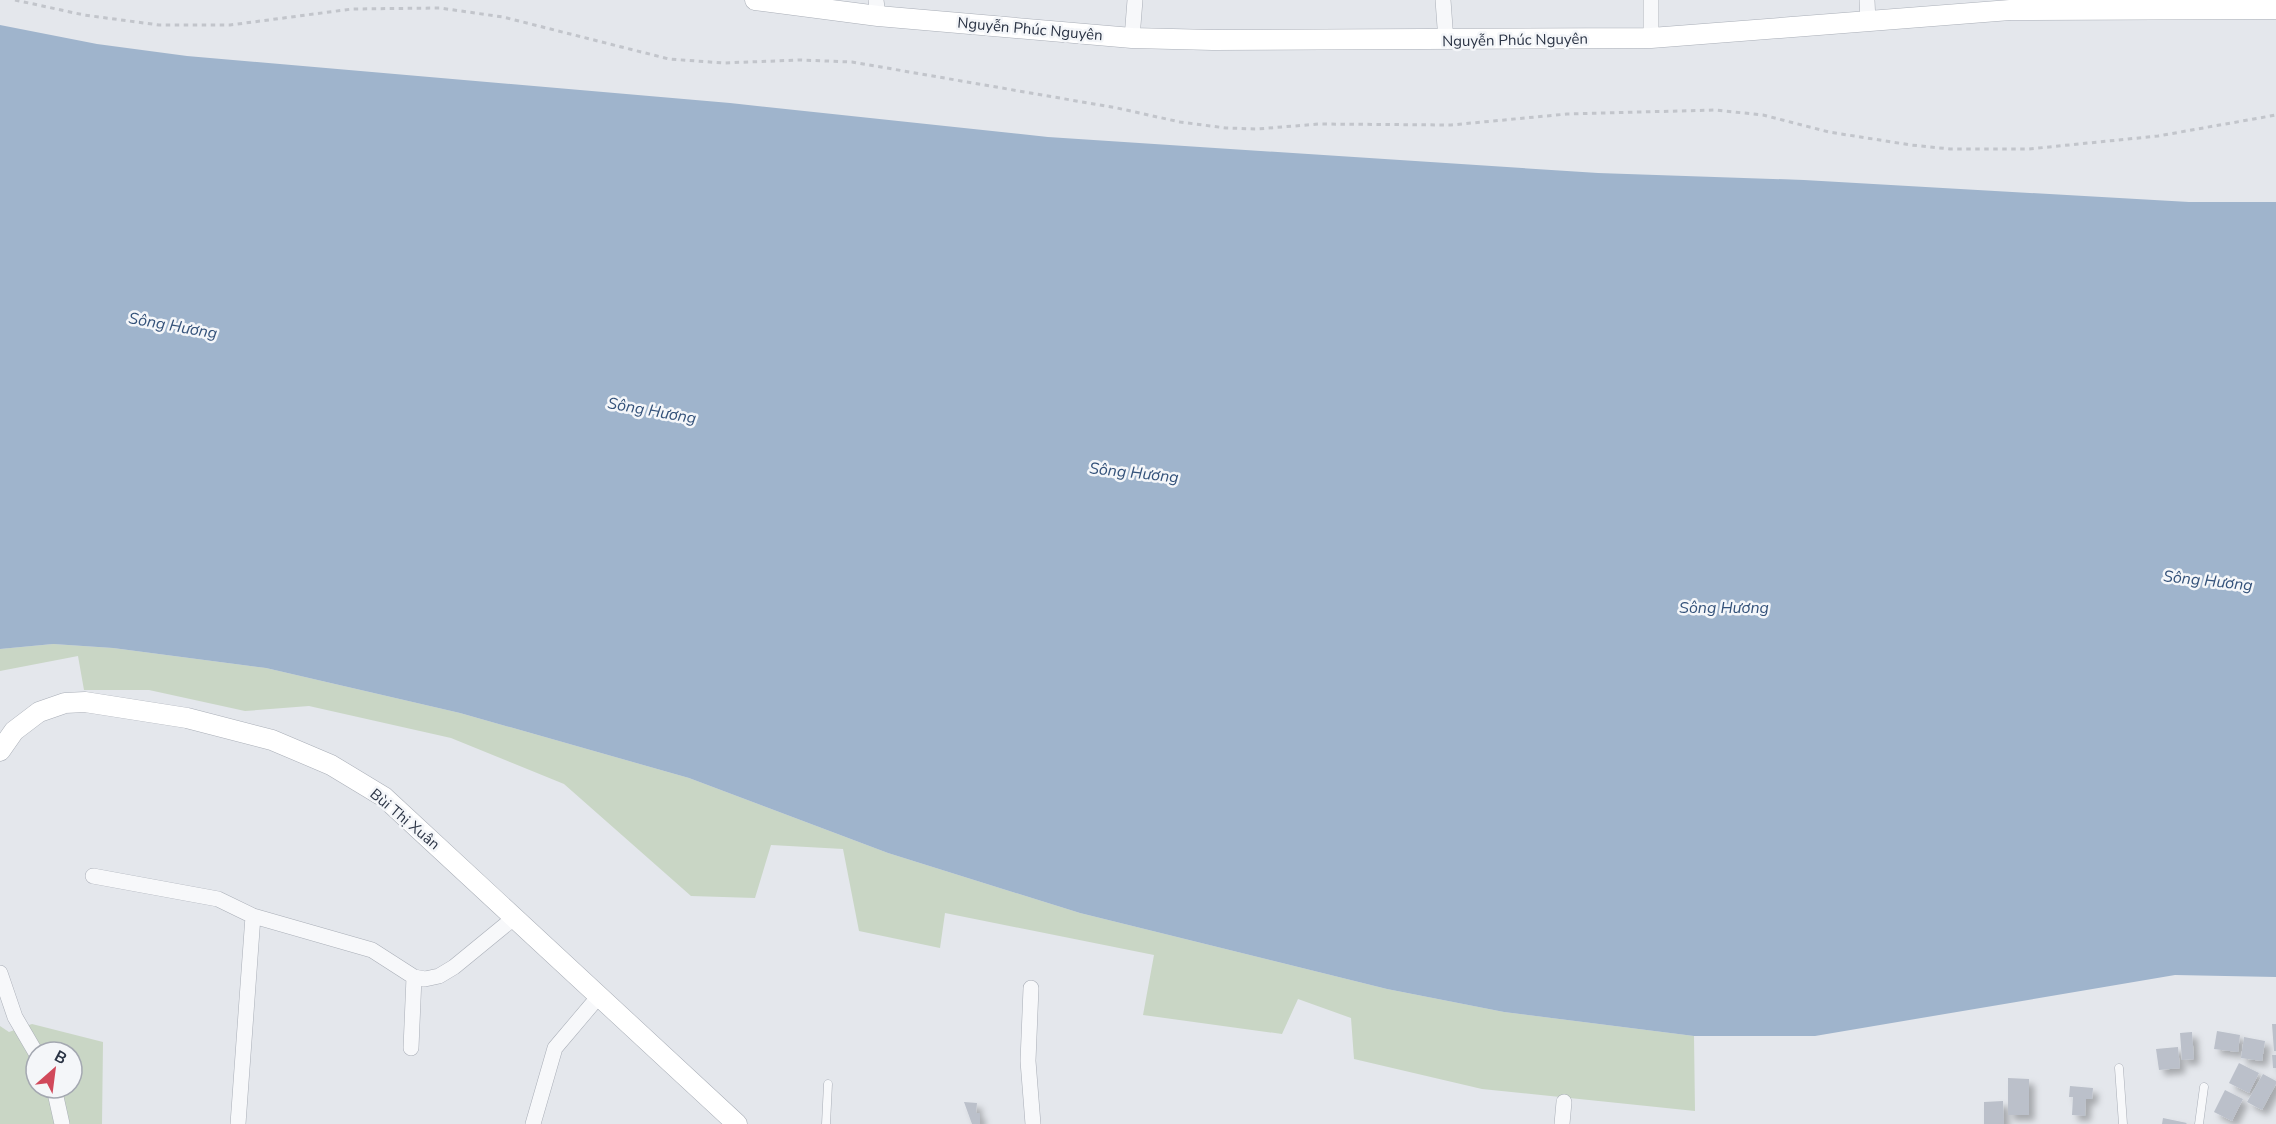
<svg xmlns="http://www.w3.org/2000/svg" width="2276" height="1124" font-family="'Nunito Sans',sans-serif">
  <style>
    .green { fill: #c9d6c5; fill-rule: evenodd }
    .water { fill: #9fb4cc }
    .building { fill: #bbc0ca; filter: url(#shadow) }
    .lines { fill: none; stroke-linecap: round; stroke-linejoin: round }
    .lane-casing { stroke: #a9aeb7; stroke-width: 9 }
    .street-casing { stroke: #a9aeb7; stroke-width: 16 }
    .secondary-casing { stroke: #a9aeb7; stroke-width: 21 }
    .path { stroke: #c2c5cb; stroke-width: 3; stroke-dasharray: 4.5 4.5; stroke-linecap: butt }
    .lane { stroke: #f7f8fa; stroke-width: 8 }
    .street { stroke: #f7f8fa; stroke-width: 15 }
    .secondary { stroke: #fff; stroke-width: 20 }
    .labels { text-anchor: middle; stroke-width: 5; stroke-linejoin: round; paint-order: stroke }
    .street-label { font-size: 15px; fill: #2b3445; stroke: #f4f6f9 }
    .water-label { font-size: 16px; font-style: italic; fill: #34527a; stroke: #f4f6f9 }
  </style>
  <defs>
    <filter id="shadow"><feDropShadow dx="5.5" dy="5.5" stdDeviation="3" flood-color="#0004"/></filter>
  </defs>
  <rect width="100%" height="100%" fill="#e4e7ec"/>
  <path class="green" d="M53,644L113,648L266,668L460,713L689,778L888,853L1080,913L1387,989L1504,1012L1694,1036L1695,1111L1482,1089L1354,1059L1351,1018L1298,999L1282,1034L1143,1015L1154,955L945,913L940,948L859,931L843,849L771,845L755,898L691,896L564,784L451,738L309,706L245,711L149,690H84L78,656L0,671V649Z
    M32,1024L103,1042L102,1124H0V1026L9,1032ZM36,1052H72V1088H36Z"/>
  <path class="water" d="M0,25L97,44L187,56L730,103L1048,137L1598,173L1804,180L2189,202H2276V977L2175,975L1815,1036H1694L1504,1012L1387,989L1080,913L888,853L689,778L460,713L266,668L113,648L53,644L0,649Z"/>
  <path class="building" d="M2272,1024H2276V1051H2274Z
    M2217,1031L2240,1035L2238,1052L2214,1049Z
    M2192,1032L2194,1059L2182,1060L2180,1033Z
    M2244,1037L2265,1041L2262,1061L2241,1058Z
    M2178,1047L2180,1068L2159,1070L2156,1049Z
    M2272,1055H2276V1068H2273Z
    M2239,1063L2259,1073L2249,1093L2229,1083Z
    M2263,1074L2276,1081V1084L2262,1110L2247,1102Z
    M2008,1078L2029,1079V1115H2008Z
    M2070,1086L2093,1088L2092,1099H2086L2085,1116L2072,1115L2073,1097H2069Z
    M2225,1090L2243,1099L2232,1121L2214,1112Z
    M2003,1101L2004,1124H1984V1102Z
    M964,1102L977,1103L976,1113H980V1124H972Z
    M2163,1118L2187,1123L2186,1124H2162Z"/>
  <g class="lines">
    <defs>
      <path id="lane" d="M2119,1068L2123,1124
        M826,1124L828,1084
        M2199,1124L2204,1087"/>
      <path id="street" d="M876,0L878,16
        M1443,0L1446,41
        M1867,0L1868,22
        M1132,38L1135,0
        M1651,38V0
        M93,876L218,899L253,916L372,950L414,977L425,979L439,976L454,967L515,917
        M0,973L15,1017L36,1053
        M1031,988L1028,1061L1033,1124
        M411,1048L414,977
        M54,1088L62,1124
        M238,1124L253,916
        M533,1124L555,1048L599,996
        M1562,1124L1564,1102"/>
      <path id="secondary" d="M755,0L878,16L1132,38L1213,40L1651,38L2010,10L2276,9
        M0,751L14,731L39,712L65,703L85,702L187,718L272,740L331,765L384,797L737,1124"/>
    </defs>
    <use href="#lane" class="lane-casing"/>
    <use href="#street" class="street-casing"/>
    <use href="#secondary" class="secondary-casing"/>
    <path class="path" d="M15,0L84,15L159,25H230L352,9L440,8L503,17L669,59L723,63L800,60L852,62L1117,108L1180,122L1226,128L1257,129L1319,124L1451,125L1567,114L1715,110L1763,115L1829,132L1911,145L1950,149H2029L2158,136L2276,115"/>
    <use href="#lane" class="lane"/>
    <use href="#street" class="street"/>
    <use href="#secondary" class="secondary"/>
  </g>
  <g class="labels">
    <g class="street-label">
      <text transform="translate(1030 29) rotate(5)" y="5">Nguyễn Phúc Nguyên</text>
      <text transform="translate(1515 40) rotate(-1)" y="5">Nguyễn Phúc Nguyên</text>
      <text transform="translate(405 819) rotate(40)" y="5">Bùi Thị Xuân</text>
    </g>
    <g class="water-label">
      <text transform="translate(173 325) rotate(10)" y="6">Sông Hương</text>
      <text transform="translate(652 410) rotate(10)" y="6">Sông Hương</text>
      <text transform="translate(1134 472) rotate(6)" y="6">Sông Hương</text>
      <text transform="translate(2208 580) rotate(6)" y="6">Sông Hương</text>
      <text x="1724" y="613">Sông Hương</text>
    </g>
  </g>
  <g transform="translate(54 1070) rotate(28)"><circle r="28" fill="#f4f6f9" stroke="#a4a8b1" stroke-width="1.5"/>
  <path d="M0-4.5L10 22L0 15L-10 22Z" fill="#d1495b"/>
  <text y="-9" font-size="16" font-weight="bold" text-anchor="middle" fill="#2b3445">B</text>
  </g>
</svg>
